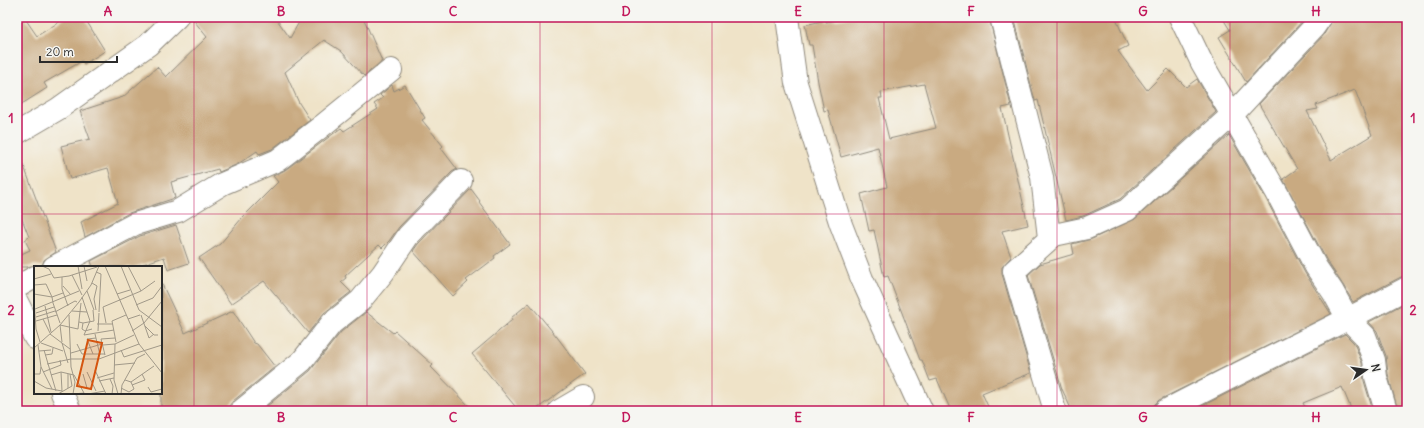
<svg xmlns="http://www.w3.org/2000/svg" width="1424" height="428" font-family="Delius,sans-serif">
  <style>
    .building { fill: #c9aa81; fill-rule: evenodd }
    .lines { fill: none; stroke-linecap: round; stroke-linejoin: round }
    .minor-casing { stroke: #8d877a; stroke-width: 24 }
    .minor { stroke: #fff; stroke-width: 22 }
    .grid { fill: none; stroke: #c2185b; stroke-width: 1; stroke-opacity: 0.55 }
    .inset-road { fill: none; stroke: #a19989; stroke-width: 1 }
    .view { fill: #d5540f; fill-opacity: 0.15; stroke: #d5540f; stroke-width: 2 }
    .inset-edge { fill: none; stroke: #2b2b2b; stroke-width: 2 }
    .neatline { fill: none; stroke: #c2185b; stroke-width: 1.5 }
    .grid-label { font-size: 13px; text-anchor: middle; font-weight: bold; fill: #c2185b }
  </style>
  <rect width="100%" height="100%" fill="#f6f6f2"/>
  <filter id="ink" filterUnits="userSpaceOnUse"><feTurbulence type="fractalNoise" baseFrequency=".025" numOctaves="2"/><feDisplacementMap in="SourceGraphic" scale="8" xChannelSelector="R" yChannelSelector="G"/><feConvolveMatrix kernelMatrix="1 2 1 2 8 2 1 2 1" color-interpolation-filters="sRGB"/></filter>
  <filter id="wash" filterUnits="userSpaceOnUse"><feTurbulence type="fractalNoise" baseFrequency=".012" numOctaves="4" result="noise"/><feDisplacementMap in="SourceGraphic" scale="16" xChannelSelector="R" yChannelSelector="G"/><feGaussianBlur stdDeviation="0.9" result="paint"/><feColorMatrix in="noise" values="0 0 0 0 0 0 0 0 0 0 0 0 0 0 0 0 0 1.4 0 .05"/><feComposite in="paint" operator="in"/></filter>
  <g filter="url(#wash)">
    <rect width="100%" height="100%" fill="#efe3c8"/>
    <g id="blocks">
      <path class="building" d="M17,17H24L37,36L67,17H84L105,51L84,64L82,61L44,83L47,88L17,107Z
        M191,17H275L290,38L302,17H363L382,61L364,76L341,51L324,40L285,72L299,103L310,120L272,149L259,154L257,151L238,164L219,172L218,169L171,182L175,198L129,213L85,237L81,222L118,203L108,168L70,179L61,146L90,139L80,111L123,97L157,67L166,77L207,37Z
        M855,17H989L1011,106L1002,108L1028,225L1002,231L1011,257L1002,267V274L1031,373L982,393L990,411H951L937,379L930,381L922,360H920L888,276L884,277L874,230L869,231L861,194L887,187L878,147L841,157L828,110L824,111L818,82L812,45H809L805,25L826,20V22ZM924,84L936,128L889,139L879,98H882L881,92Z
        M1014,17H1115L1128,46L1118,51L1147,90L1168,69L1186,87L1197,79L1216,112L1120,199L1083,216L1066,220L1038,100L1035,101Z
        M1222,17H1306L1246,82L1219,37L1230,30Z
        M1344,17H1407V276L1401,277L1353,302L1343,285L1327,261L1283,179L1297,169L1259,104L1323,36L1333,19ZM1355,90L1372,135L1331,160L1307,111L1318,109L1316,105Z
        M392,85L394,91L405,85L425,118L422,120L443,146L441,148L457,169L452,172L399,227L389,241L382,248L379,245L345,276L346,278L341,282L351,292L324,313L308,333L264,281L231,304L199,258L220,244L242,218L278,182L273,176L285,170L341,128L344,131L378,109L374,104L383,98L380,95Z
        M1229,135L1266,199L1305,273L1331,314L1159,400L1154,405L1153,411H1072L1062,389L1028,275L1040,264L1074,254L1072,244L1092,239L1135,219Z
        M17,153H19L56,252L44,260L42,266L35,265L27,267H17V256L30,250L25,240L29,237L17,206Z
        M471,189L480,201L479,202L510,244L494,256L495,258L466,280L468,282L453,296L413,251L418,244Z
        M176,225L189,263L168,270L164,257L134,267H93L91,261L140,236Z
        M161,282L185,333L233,311L254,343L257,344L275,367L233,401L229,406V411H161Z
        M1407,302V411H1398L1388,374L1386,356L1377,331L1369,322Z
        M529,303L557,337L585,374L534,411H519L472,354L512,320L511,318Z
        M366,312L393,333L395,331L433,365L431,367L474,411H261L310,371L341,332Z
        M1345,334L1354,343L1362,363L1364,381L1373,411H1352L1342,387L1303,403L1307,411H1192Z"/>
    </g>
  </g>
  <g filter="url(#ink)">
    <use href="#blocks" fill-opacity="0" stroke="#8d877a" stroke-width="1"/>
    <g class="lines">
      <defs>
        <path id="minor" d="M787,17L796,83L840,222L862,279L922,411
          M1001,17L1042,177L1049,238
          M1180,17L1202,63L1277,193L1316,267L1333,292L1348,319L1365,336L1374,360L1376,377L1386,411
          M17,133L58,109L148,45L177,17
          M54,267L135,224L178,211L222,184L278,160L322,126L391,70
          M17,287L35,277
          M17,302L35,338
          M62,393L70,411
          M241,411L302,361L332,323L360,301L383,273L408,236L461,181
          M559,411L583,397
          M1055,411L1014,271L1054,235L1087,228L1127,210L1232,115L1314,27L1321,17
          M1165,411C1245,369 1327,331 1407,288"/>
      </defs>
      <use href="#minor" class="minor-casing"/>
      <use href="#minor" class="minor"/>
    </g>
  </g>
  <path class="grid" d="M194,17V411M367,17V411M540,17V411M712,17V411M884,17V411M1057,17V411M1230,17V411M17,214H1407"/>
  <g transform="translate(34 266)">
    <rect width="128" height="128" fill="#efe3c8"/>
    <path class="inset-road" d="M8,0L15,3L20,12L35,10L63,1M44,0L48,23M50,0L53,15M71,0L105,78L128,107M87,0L105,44L128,61M62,6L67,8L65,46M38,9L48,29M28,11V23L34,40M0,13L17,8M58,17L63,20L60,33L62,44M0,19L12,18L18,31L29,27M29,20L37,29M53,25L60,44M107,25L121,15M0,28L18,31L19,37M83,28L96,24M48,31L56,55L50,69L80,64M0,34L2,63L6,76M19,37L26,57M102,39L119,32L128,20M11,40L17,66M1,43L45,25M38,45L53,46M21,46L41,35L43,36M2,47L20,41M35,49L37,101L41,116L39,128L50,127M107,49L115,72L120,68M2,51L21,45M9,53L16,67M94,53L106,49M2,55L23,49M45,56L49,57L48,63L51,65L58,63M49,57L60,55L59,44M72,57L69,41L107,25L94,0M63,58H79M26,59L44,63L47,37M26,59L28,76M111,60L120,69H124M64,65L65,47M98,65L110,57L128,35M16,68L36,83M61,68L66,89M82,76L78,55L92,49M7,77L29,85M28,77L34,97M43,78L48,88H71M4,79L7,101L18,123M69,79L81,78M0,82L26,59L45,36L57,19L65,0M10,84L22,125M87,84L90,91L128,79M5,85L17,84M37,87L68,78M59,88L53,73L62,72M11,89L18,88L19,82M71,89L67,73L81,72M37,93H65L105,78M13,98L37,93M80,99L101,97M61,104L72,128M9,106L27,99L26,94M27,106L28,125M53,106L62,125M0,108H6L7,101M36,108L38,120M49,108L53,122M17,109L27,106L40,109L50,127M63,112L80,107M76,113L79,120L78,128M0,115L12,122L28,125M65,115L80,112M97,116L120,100M98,119L111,114L108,108M114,121L117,126L128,123M34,122V108M87,122L95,126L100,123L97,116L91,114M24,128L38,120M54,128L71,125M84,128L80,114L81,78L100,69M87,128L88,119L103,92L111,88"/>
    <path class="view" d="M54,74L68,77L57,123L43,120Z"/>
    <rect width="128" height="128" class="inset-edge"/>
  </g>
  <rect width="1424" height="428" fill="none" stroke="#f6f6f2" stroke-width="44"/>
  <g transform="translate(1366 370) rotate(77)" stroke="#f6f6f2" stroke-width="3" paint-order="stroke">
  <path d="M0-3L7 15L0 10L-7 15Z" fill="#2b2b2b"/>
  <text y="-6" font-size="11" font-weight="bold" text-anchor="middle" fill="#2b2b2b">N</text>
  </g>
  <path d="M40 56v6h77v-6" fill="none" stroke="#2b2b2b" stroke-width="2"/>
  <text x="46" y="56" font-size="12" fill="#2b2b2b" stroke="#f6f6f2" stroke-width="3" paint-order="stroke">20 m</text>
  <rect x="22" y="22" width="1380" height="384" class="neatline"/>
  <g class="grid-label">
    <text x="108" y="16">A</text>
    <text x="281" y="16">B</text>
    <text x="453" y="16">C</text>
    <text x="626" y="16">D</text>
    <text x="798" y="16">E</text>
    <text x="971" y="16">F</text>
    <text x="1143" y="16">G</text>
    <text x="1316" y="16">H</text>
    <text x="11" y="123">1</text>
    <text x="1413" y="123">1</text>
    <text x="11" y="315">2</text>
    <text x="1413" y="315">2</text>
    <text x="108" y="422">A</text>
    <text x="281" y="422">B</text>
    <text x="453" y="422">C</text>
    <text x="626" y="422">D</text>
    <text x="798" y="422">E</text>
    <text x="971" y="422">F</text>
    <text x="1143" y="422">G</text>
    <text x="1316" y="422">H</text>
  </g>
</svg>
